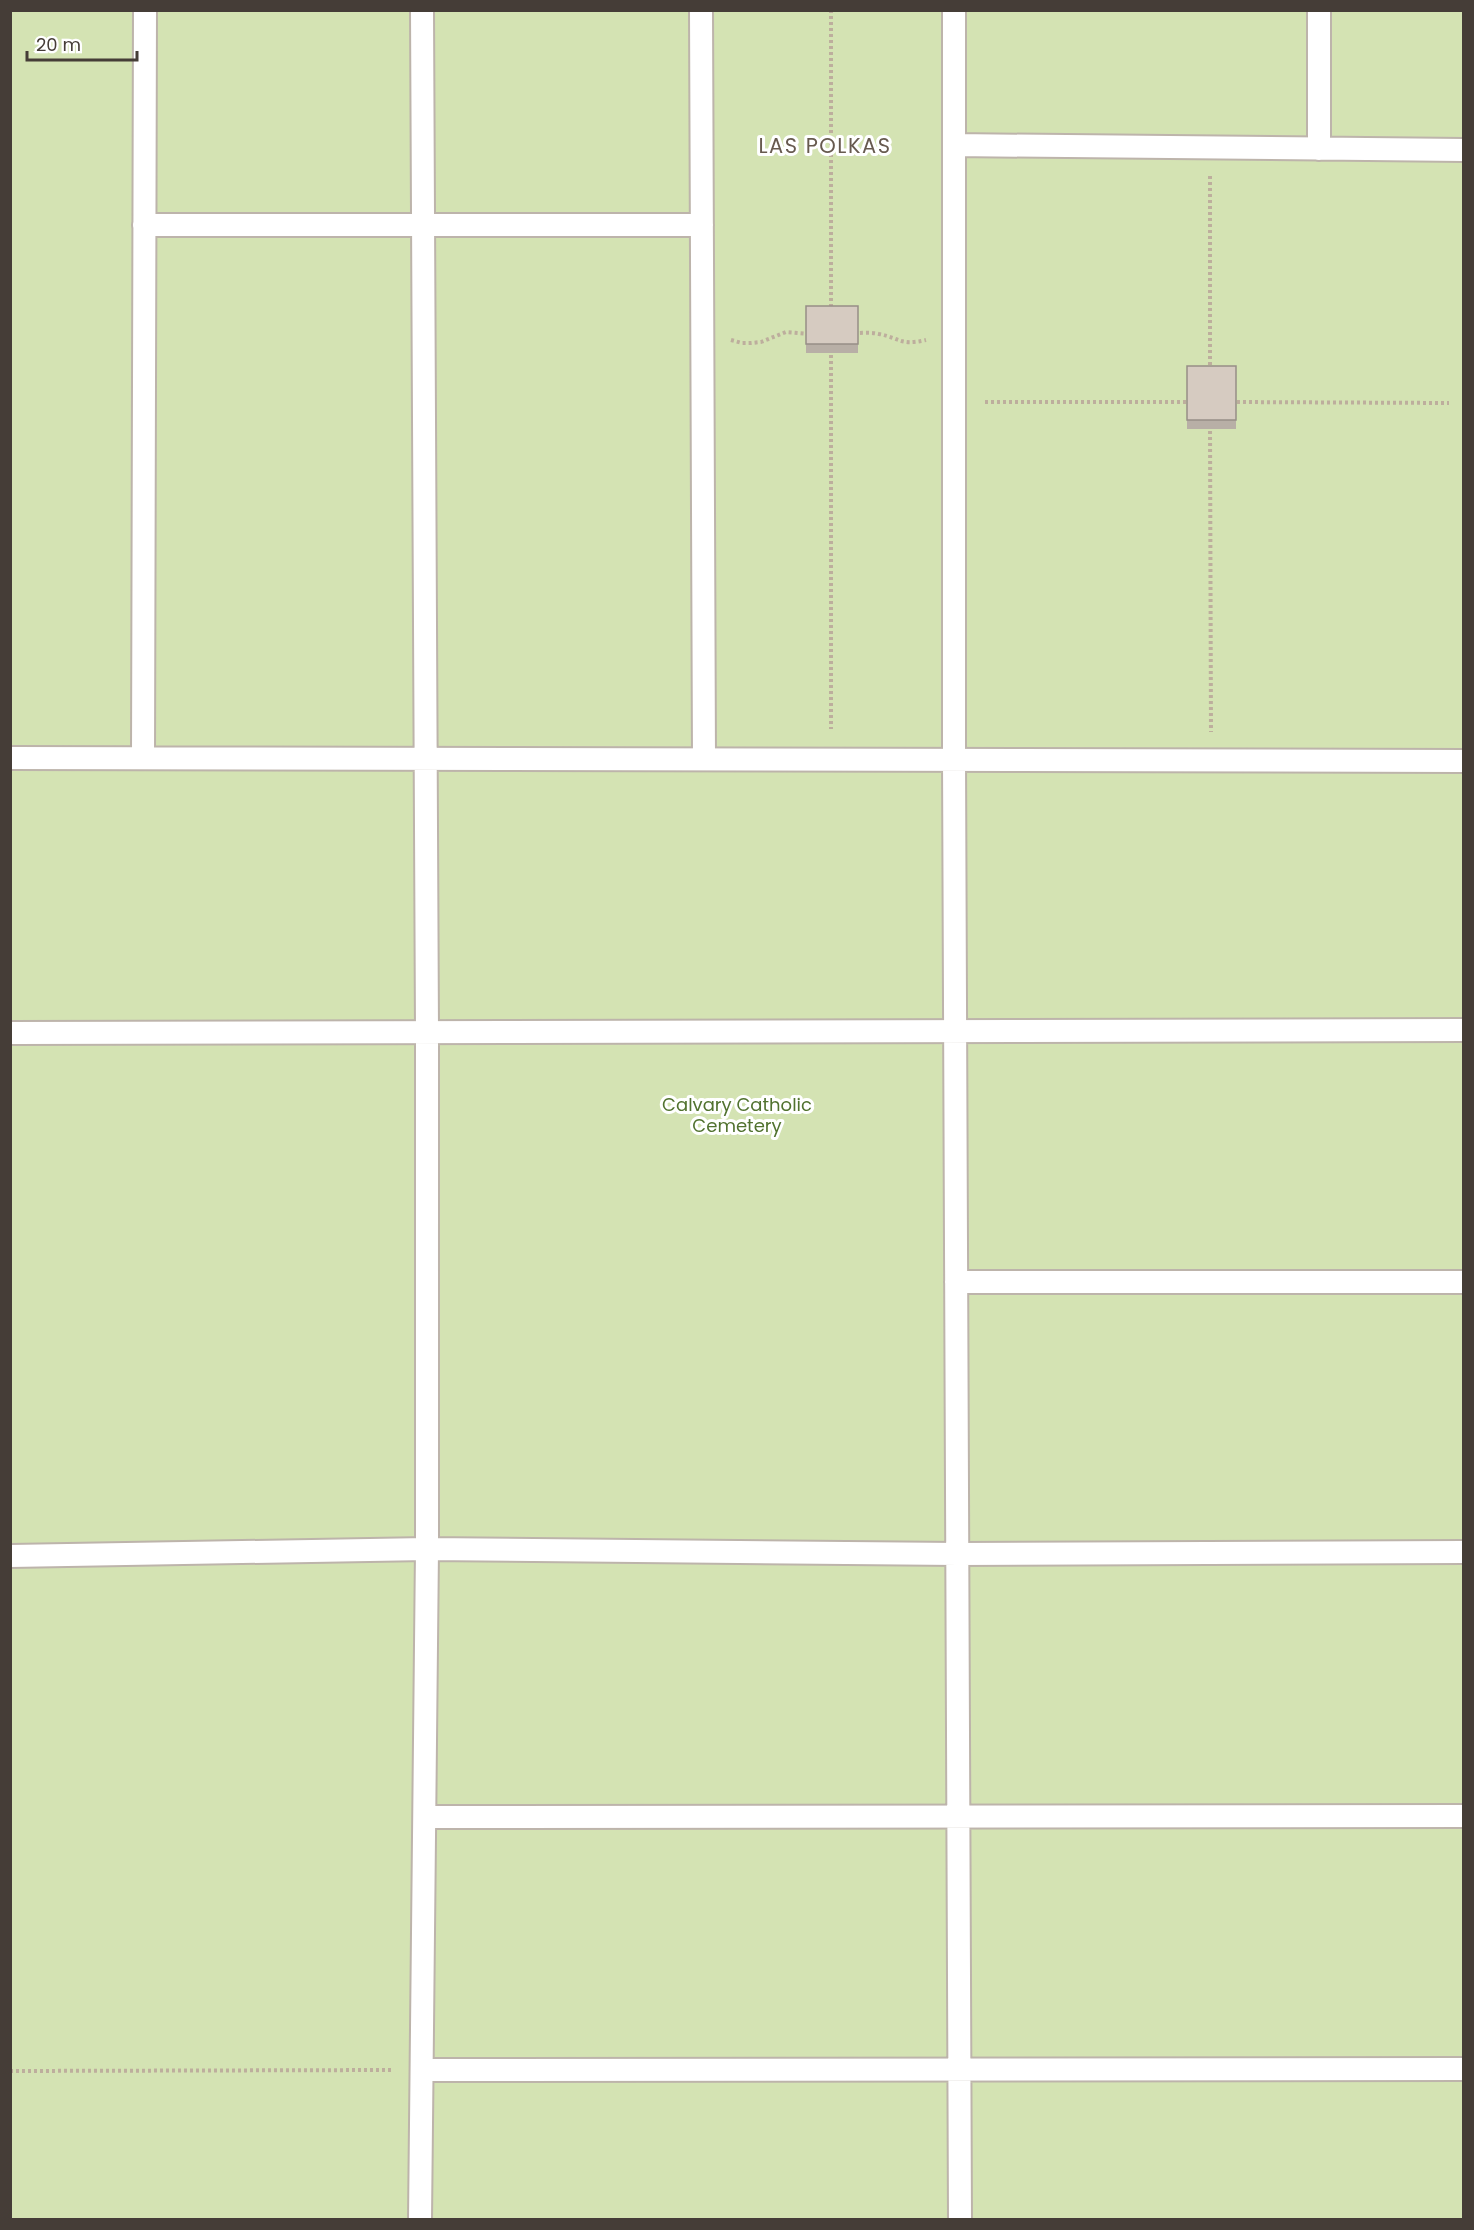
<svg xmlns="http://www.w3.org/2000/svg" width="1474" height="2230" font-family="Poppins,sans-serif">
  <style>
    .green { fill: #d4e3b3 }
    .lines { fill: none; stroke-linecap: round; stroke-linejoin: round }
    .lane-casing { stroke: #bdb4ab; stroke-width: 26 }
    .path { stroke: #bdae9d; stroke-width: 4; stroke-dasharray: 3 3; stroke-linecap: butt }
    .lane { stroke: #fff; stroke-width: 22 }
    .wall { fill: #b8afa6 }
    .building { fill: #d6cbc1; stroke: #968e87; stroke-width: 1.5 }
    .labels { text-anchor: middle; stroke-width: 6; stroke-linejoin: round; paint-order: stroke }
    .park-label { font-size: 18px; fill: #51722f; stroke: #fff }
    .quarter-label { font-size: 21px; letter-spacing: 1.5px; fill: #675a4f; stroke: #fff }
  </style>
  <rect width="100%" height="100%" fill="#f2ede7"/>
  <path class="green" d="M11,11H1463V2219H11Z"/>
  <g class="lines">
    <defs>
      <path id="lane" d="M701,10L704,759
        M954,10V759L960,2220
        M954,145L1464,150
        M1319,149V10
        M144,225H702
        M10,758L1464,761
        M143,758L145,10
        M10,1033L1464,1030
        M956,1282H1464
        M10,1556L427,1549L958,1554L1464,1552
        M425,1817L1464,1816
        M422,2070L1464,2069
        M420,2220L427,1549V1032L422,10"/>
    </defs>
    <use href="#lane" class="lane-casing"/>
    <path class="path" d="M831,10V309
      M1210,176V369
      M854,333C862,333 871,332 879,334C900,338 900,346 926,340
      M731,340L742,343H751L761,342L786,332L811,334
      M831,349V729
      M985,402H1190
      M1231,402L1449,403
      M1210,425L1211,732
      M10,2071L391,2070"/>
    <use href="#lane" class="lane"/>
  </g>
  <path class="wall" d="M806,306H858V353H806Z
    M1187,366H1236V429H1187Z"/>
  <path class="building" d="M806,306H858V344H806Z
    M1187,366H1236V420H1187Z"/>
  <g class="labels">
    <g class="park-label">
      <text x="737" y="1111">Calvary Catholic<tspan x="737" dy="21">Cemetery</tspan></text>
    </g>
    <g class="quarter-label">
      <text x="825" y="153">LAS POLKAS</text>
    </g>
  </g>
  <rect width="1474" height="2230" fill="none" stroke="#453d37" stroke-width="24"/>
  <path d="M27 51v9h110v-9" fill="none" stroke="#453d37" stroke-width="3"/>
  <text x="36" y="51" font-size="18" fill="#453d37" stroke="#ffffff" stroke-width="4.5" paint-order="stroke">20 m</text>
</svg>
